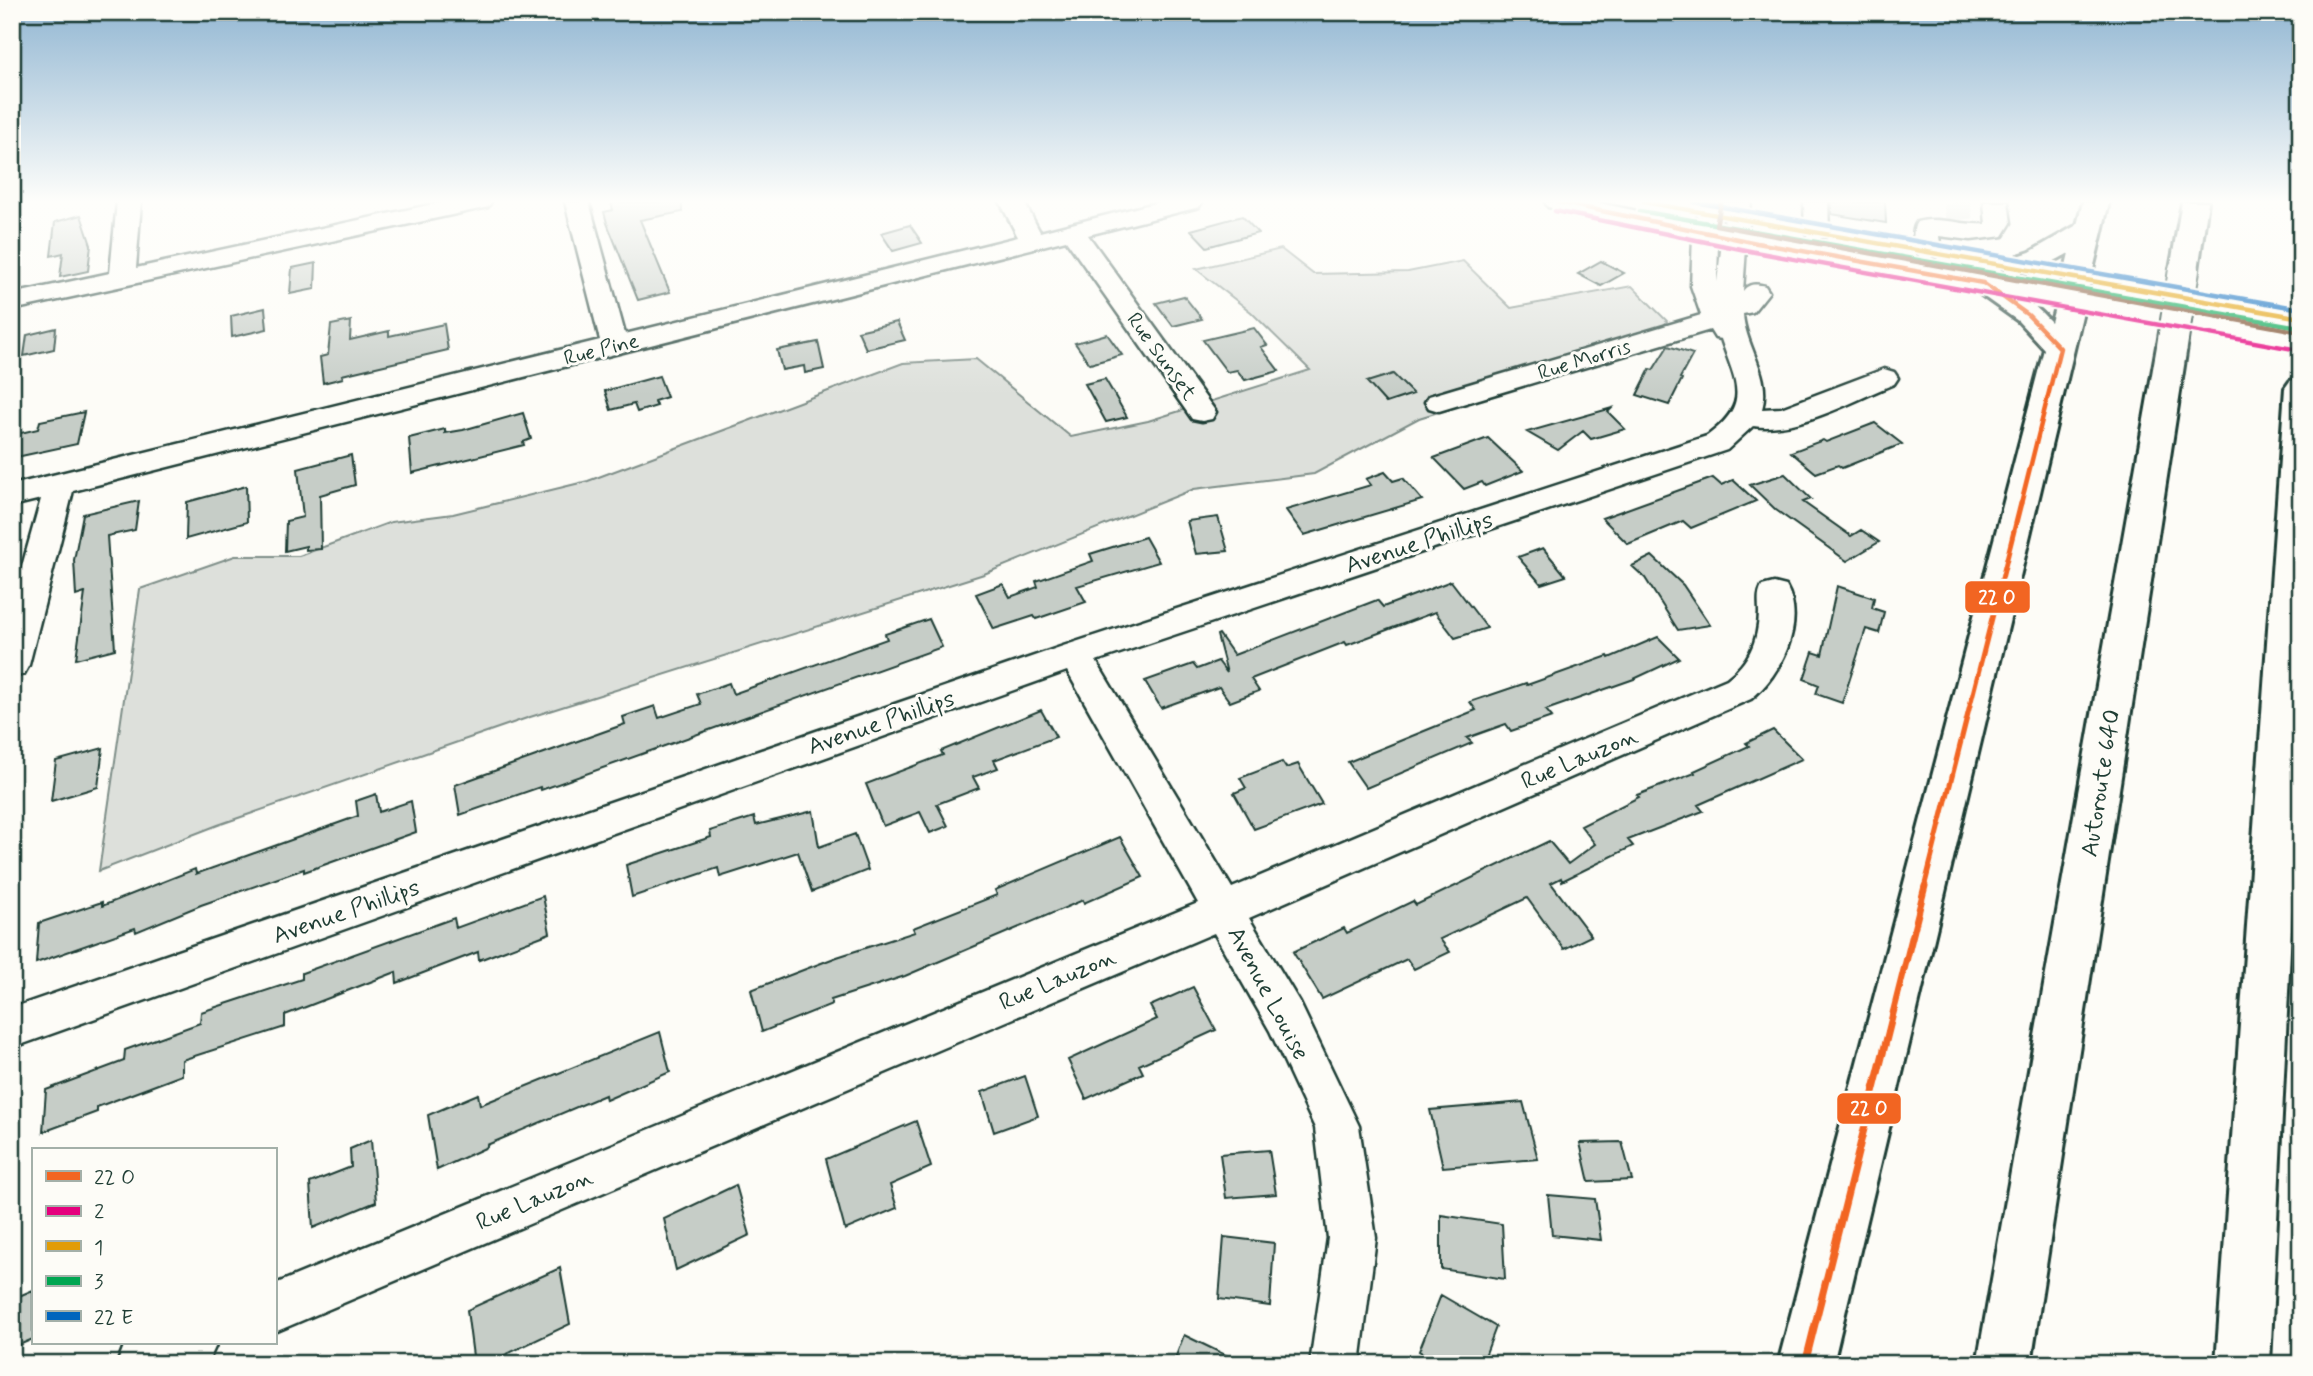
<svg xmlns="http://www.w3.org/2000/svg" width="2313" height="1376" font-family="Mynerve,sans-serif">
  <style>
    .green { fill: #dde0db; stroke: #7e8e88; stroke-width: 2 }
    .building { fill: #c6cdc7; stroke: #1f3d34; stroke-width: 2 }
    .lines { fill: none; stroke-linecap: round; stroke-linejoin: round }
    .minor-tunnel { stroke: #d1d6d0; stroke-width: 27; stroke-dasharray: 27 14; stroke-linecap: butt }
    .minor-casing { stroke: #1f3d34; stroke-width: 5 }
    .major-casing { stroke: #1f3d34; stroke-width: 6 }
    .highway-casing { stroke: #1f3d34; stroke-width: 6 }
    .minor { fill: #fdfcf7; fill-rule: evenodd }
    .major { fill: #fdfcf7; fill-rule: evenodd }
    .highway { fill: #fdfcf7; fill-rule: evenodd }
    .highway-bridge-casing { stroke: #1f3d34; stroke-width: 34; stroke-linecap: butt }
    .highway-bridge { stroke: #fdfcf7; stroke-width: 30 }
    .bus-1-far2-casing { stroke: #fdfcf7; stroke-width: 9 }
    .bus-1-far1-casing { stroke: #fdfcf7; stroke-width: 10 }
    .bus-1-casing { stroke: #fdfcf7; stroke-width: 12 }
    .bus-2-casing { stroke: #fdfcf7; stroke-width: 9 }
    .bus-3-casing { stroke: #fdfcf7; stroke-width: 9 }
    .bus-4-casing { stroke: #fdfcf7; stroke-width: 9 }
    .bus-5-casing { stroke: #fdfcf7; stroke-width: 9 }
    .bus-6-casing { stroke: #fdfcf7; stroke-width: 9 }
    .bus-1-far2 { stroke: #f26522; stroke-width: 4.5 }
    .bus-1-far1 { stroke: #f26522; stroke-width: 5 }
    .bus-1 { stroke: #f26522; stroke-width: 7 }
    .bus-2 { stroke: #e5007d; stroke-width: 4.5 }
    .bus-3 { stroke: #e19c05; stroke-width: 4.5 }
    .bus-4 { stroke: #00a651; stroke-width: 4.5 }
    .bus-5 { stroke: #0065bd; stroke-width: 4.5 }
    .bus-6 { stroke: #7a4b2a; stroke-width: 4.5 }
    .labels { text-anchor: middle; stroke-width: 6; stroke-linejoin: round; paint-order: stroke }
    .far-street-label { font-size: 21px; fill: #1f3d34; stroke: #fdfcf7 }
    .street-label { font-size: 24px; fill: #1f3d34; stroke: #fdfcf7 }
    .line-badge { stroke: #fdfcf7; stroke-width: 2.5 }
    .badge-label { font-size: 19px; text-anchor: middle; font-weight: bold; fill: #fff }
  </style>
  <rect width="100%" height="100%" fill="#fdfcf7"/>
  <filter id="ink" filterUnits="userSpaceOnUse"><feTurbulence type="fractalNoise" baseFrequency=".0143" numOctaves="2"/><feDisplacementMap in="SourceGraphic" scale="14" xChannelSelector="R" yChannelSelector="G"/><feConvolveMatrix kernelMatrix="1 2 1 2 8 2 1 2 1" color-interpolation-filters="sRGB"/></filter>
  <g filter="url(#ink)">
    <path class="green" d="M1281,249L1313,274L1408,272L1463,261L1511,308L1632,286L1667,321L1649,347L1419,418L1314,474L1194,489L984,574L527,718L218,825L99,871L140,589L235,556H299L391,522L453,514L588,481L903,363L976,359L1071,437L1148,421L1310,370L1251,312L1196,269Z"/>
    <path class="building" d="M611,202H682V212L640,220L670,292L638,300L607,223L604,212L613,210Z
      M1831,202H1885L1886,223L1831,214Z
      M81,215L91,245L88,271L60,277L63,253L51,256L55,222Z
      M1242,216L1258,233L1207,247L1191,230Z
      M910,225L922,243L893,251L881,233Z
      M1601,261L1624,273L1601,286L1578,274Z
      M316,263L315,289L290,294L292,268Z
      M1184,296L1202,319L1173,326L1156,303Z
      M265,308L267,329L232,337L231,316Z
      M351,321L350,340L389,331V336L444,324L448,350L342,375L343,378L323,383L320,357L328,355L331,325Z
      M897,322L905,340L866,349L858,331Z
      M56,328L54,349L24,356L27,335Z
      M1254,328L1267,345L1261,347L1279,371L1245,380L1237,370L1227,372L1203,340Z
      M1107,334L1122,355L1090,364L1075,343Z
      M818,342L824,369L805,373L804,366L782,370L777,350Z
      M1668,346L1693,354L1680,378L1682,379L1669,405L1637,395L1650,369L1653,370Z
      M1393,374L1413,394L1386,403L1367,382Z
      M659,376L667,397L654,401L657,406L637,412L634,404L611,410L605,391Z
      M1105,379L1115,396L1127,417L1106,422L1085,384Z
      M1612,408L1608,412L1625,429L1591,439L1583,431L1558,450L1527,432Z
      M84,412L77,444L12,458V435L38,429L40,421Z
      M523,413L531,439L523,442L524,445L412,473L409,438L445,429V433L463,430Z
      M1875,423L1902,444L1842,468L1838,465L1816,473L1791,452L1823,440L1826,442Z
      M1488,438L1523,471L1485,486L1482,482L1464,489L1434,458Z
      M351,455L355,485L320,495L321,549L306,550V546L285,551L286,521L303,517L298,469Z
      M1385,472L1393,481L1403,478L1422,500L1304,535L1286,510L1371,485L1366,479Z
      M1785,474L1811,499L1803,502L1851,536L1861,530L1879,542L1847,561L1776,510L1750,485Z
      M1713,478L1721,485L1733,480L1756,501L1691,528L1683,521L1628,544L1602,518Z
      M246,486L247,522L186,539L187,502Z
      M139,501L135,530L107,536L115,649L76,659L85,593L76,596L74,560L83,514Z
      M1218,517L1228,551L1196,554L1187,521Z
      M1145,537L1159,562L1077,586L1086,602L1036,619L1034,616L994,629L976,594L1003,584L1010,597L1038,587L1036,581L1093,561L1090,554Z
      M1543,548L1566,576L1541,584L1518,557Z
      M1652,556L1683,585L1710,625L1678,630L1645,578L1632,566Z
      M1451,581L1487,628L1455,638L1435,612L1347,645L1345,642L1251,679L1259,691L1230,702L1219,687L1161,708L1145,681L1193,664L1197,669L1218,661L1227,673L1217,635L1219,634L1234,655L1377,600L1383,607Z
      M1837,586L1874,598L1872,608L1884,612L1879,633L1866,629L1842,703L1816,694L1819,685L1804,679L1813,652L1822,655Z
      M929,619L942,647L541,790L540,787L460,815L455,785L625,724L623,717L655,706L659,718L701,704L697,694L729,683L733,694L887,639L885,634Z
      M1658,637L1679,658L1634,679L1546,710L1552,717L1511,731L1506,724L1467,738L1472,743L1366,788L1348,762L1476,710L1470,702L1526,683L1527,685L1608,656L1609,658Z
      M1041,710L1056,737L994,760L998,768L973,777L979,788L937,804L948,826L930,833L920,812L883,826L866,784L943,755L941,751Z
      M1773,730L1802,759L1698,805L1703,811L1628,840L1633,846L1562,881L1561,878L1551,883L1591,936L1564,949L1527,898L1440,939L1450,952L1414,969L1407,959L1322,999L1293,952L1344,928L1347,933L1413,901L1416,905L1549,841L1568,864L1595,844L1581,826L1639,797L1637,795L1695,773L1694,771L1749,746L1746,743Z
      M103,748L98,787L51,801L56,761Z
      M1282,762L1286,768L1298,764L1322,804L1254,829L1234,793L1246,788L1240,778Z
      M376,794L379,812L411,801L416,832L304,872V869L201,905L136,932L135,928L36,963L39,923L102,902V906L195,869L196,874L358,816L356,801Z
      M813,811L819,847L855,834L868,870L812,892L798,852L720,877L718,868L632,897L626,865L711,837L710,831L754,817L756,825Z
      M1120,837L1143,877L1084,903L1083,900L905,976L831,1000L832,1004L762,1032L751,990L837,957L915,932L913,928L997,895L995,890Z
      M543,896L550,933L479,960L478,952L397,983L396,972L285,1015V1027L182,1060V1075L97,1107V1112L43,1132L46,1090L124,1061L125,1050L200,1023L201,1012L302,979V973L454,918L456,928Z
      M1193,987L1216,1030L1139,1065L1143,1073L1086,1099L1068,1060L1157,1019L1150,1006Z
      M660,1032L670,1072L606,1100L605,1095L487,1145V1147L437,1170L428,1115L478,1094L480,1105Z
      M1025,1076L1038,1116L994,1132L982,1092Z
      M1523,1102L1538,1159L1443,1167L1430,1110Z
      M916,1121L931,1167L890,1185L897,1208L845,1230L826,1159Z
      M371,1140L376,1202L313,1228L310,1183L351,1167L350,1149Z
      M1622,1142L1632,1180L1589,1182L1580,1143Z
      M1269,1150L1276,1194L1226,1198L1220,1154Z
      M736,1185L750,1235L676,1270L664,1219Z
      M1548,1195L1595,1199L1601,1240L1552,1235Z
      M1441,1215L1502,1224L1505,1279L1441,1269Z
      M1224,1237L1274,1243L1270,1306L1219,1299Z
      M560,1268L570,1324L486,1364H474L467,1310Z
      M33,1290V1339L12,1348V1299Z
      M1441,1295L1496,1327L1482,1364H1441L1419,1351Z
      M1184,1335L1244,1364H1173Z"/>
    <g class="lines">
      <path class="minor-tunnel" d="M1957,202L1959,220"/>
      <defs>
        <path id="minor" d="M117,202H141L136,268L443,202H491L488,207L479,209L12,310V294L110,273Z
          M565,202H589L625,334L1018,237L1000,202H1024L1040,232L1159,202H1202L1199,207L1088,235L1216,412L1212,419L1202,421L1192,419L1066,240L73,491L29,665L24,674L12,678V602L41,499L12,506V485L600,340Z
          M1545,202H1594L1696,223L1700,202H1724L1720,228L1724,229L1727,202H1751L1748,234L2301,333V349L1746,248L1743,291C1749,283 1756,284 1765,286L1769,292L1753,312L1743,314C1745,347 1772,375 1762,409L1781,408L1884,369L1894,372L1898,378L1894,384C1852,401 1798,433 1753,426L1727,450L1096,661L1232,888L1727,679C1749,662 1758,642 1759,613C1759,602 1757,596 1762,586L1774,583L1786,586C1807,623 1781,675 1751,699L1249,918L1300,1003L1359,1126L1376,1238L1360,1364H1310L1328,1238L1315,1128L1270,1031L1214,933L275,1332V1284L1198,903L1067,671L12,1048V1008L1063,646L1707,436C1752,403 1736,384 1721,339L1715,338L1710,330L1449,408L1439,411L1429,408L1425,402L1429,396L1701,315L1691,286L1693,237L1557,209L1548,207ZM1718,242L1722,243L1717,282Z
          M1804,202H1828L1829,232L1826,237L1817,239L1808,237L1805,232Z
          M1984,202H2008L2011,223L2003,236L1971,240L1939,236L1941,251L1937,256L1928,259L1919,256C1913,248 1911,230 1917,222C1939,216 1963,226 1986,224Z
          M133,1343H217L209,1360L202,1364H117L124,1346Z"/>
        <path id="major" d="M2077,269L2087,272L2091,278L1833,1364H1778L2044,349L2018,321L1973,289L1969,283L1973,277C1998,271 2034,304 2051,322L2063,278L2067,272Z"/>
        <path id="highway" d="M2083,202H2109L2091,278L2087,284L2077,287L2067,284L2063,278L2069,253C2051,263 2028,277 2006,272L2002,266L2006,260L2030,252L2077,225Z
          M2182,202H2208L2198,270L2194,276L2184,279L2174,276L2170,270Z
          M2172,337L2183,339L2187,346L2031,1364H1977L2157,346L2161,339Z
          M2301,378V723L2270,1364H2216L2285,388L2290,381Z"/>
      </defs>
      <use href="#minor" class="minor-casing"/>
      <use href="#major" class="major-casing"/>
      <use href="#highway" class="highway-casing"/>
      <use href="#minor" class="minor"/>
      <use href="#major" class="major"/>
      <use href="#highway" class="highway"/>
      <defs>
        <path id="highway-bridge" d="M2172,346L2184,270"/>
      </defs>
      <use href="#highway-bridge" class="highway-bridge-casing"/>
      <use href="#highway-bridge" class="highway-bridge"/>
      <defs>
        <path id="bus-1-far2" d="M1558,202L1757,243L1983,283L2028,315L2060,348L2021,504"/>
        <path id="bus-1-far1" d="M1924,888L2021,503"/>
        <path id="bus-1" d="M1805,1364L1925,886"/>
        <path id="bus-2" d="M1555,211L1755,252L2299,350"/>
        <path id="bus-3" d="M1644,202L2301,318"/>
        <path id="bus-4" d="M1640,211L2299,327"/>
        <path id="bus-5" d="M1694,202L2301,309"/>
        <path id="bus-6" d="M1721,204L1716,225L2301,332"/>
      </defs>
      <use href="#bus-1-far2" class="bus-1-far2-casing"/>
      <use href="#bus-1-far1" class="bus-1-far1-casing"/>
      <use href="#bus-1" class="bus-1-casing"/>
      <use href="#bus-2" class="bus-2-casing"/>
      <use href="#bus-3" class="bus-3-casing"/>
      <use href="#bus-4" class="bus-4-casing"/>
      <use href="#bus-5" class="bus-5-casing"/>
      <use href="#bus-6" class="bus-6-casing"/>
      <use href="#bus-1-far2" class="bus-1-far2"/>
      <use href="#bus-1-far1" class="bus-1-far1"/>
      <use href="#bus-1" class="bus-1"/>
      <use href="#bus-2" class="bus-2"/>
      <use href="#bus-3" class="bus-3"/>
      <use href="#bus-4" class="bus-4"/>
      <use href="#bus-5" class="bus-5"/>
      <use href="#bus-6" class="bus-6"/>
    </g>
  </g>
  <linearGradient id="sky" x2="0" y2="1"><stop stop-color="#91b6d2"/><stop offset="0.51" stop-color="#fefefb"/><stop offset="1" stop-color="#fefefb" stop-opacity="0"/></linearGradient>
  <rect width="2313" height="395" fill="url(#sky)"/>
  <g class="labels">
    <g class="far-street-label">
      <text transform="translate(601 349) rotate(-14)" y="7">Rue Pine</text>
      <text transform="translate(1162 356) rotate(54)" y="7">Rue Sunset</text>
      <text transform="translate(1584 359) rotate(-17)" y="7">Rue Morris</text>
    </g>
    <g class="street-label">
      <text transform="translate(1419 542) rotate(-18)" y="8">Avenue Phillips</text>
      <text transform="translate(881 722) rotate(-19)" y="8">Avenue Phillips</text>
      <text transform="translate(1579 758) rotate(-23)" y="8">Rue Lauzon</text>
      <text transform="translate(2100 783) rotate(-81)" y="8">Autoroute 640</text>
      <text transform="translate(346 911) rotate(-19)" y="8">Avenue Phillips</text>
      <text transform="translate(1057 979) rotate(-23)" y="8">Rue Lauzon</text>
      <text transform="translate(1269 993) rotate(62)" y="8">Avenue Louise</text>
      <text transform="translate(534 1199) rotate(-23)" y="8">Rue Lauzon</text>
    </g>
  </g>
  <g class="line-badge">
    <rect x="1964" y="580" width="67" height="34" rx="7" fill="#f26522"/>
    <rect x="1836" y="1092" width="66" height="33" rx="7" fill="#f26522"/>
  </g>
  <g class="badge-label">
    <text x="1997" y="604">22 O</text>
    <text x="1869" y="1115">22 O</text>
  </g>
  <rect width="2313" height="1376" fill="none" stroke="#fdfcf7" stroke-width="42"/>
  <rect x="21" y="21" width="2271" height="1334" fill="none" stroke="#1f3d34" stroke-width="2.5" filter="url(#ink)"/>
  <rect x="32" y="1148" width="245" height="196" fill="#fdfcf7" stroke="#a4b0a9" stroke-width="2"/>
  <rect x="46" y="1171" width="35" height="10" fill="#f26522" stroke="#a4b0a9" stroke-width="2"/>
  <text x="94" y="1184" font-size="21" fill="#1f3d34">22 O</text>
  <rect x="46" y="1206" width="35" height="10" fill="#e5007d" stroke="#a4b0a9" stroke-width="2"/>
  <text x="94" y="1218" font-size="21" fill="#1f3d34">2</text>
  <rect x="46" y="1241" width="35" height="10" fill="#e19c05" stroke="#a4b0a9" stroke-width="2"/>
  <text x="94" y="1254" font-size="21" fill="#1f3d34">1</text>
  <rect x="46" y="1276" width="35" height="10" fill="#00a651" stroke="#a4b0a9" stroke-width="2"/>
  <text x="94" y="1288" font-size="21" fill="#1f3d34">3</text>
  <rect x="46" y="1311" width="35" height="10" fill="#0065bd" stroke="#a4b0a9" stroke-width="2"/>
  <text x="94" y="1324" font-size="21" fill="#1f3d34">22 E</text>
</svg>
